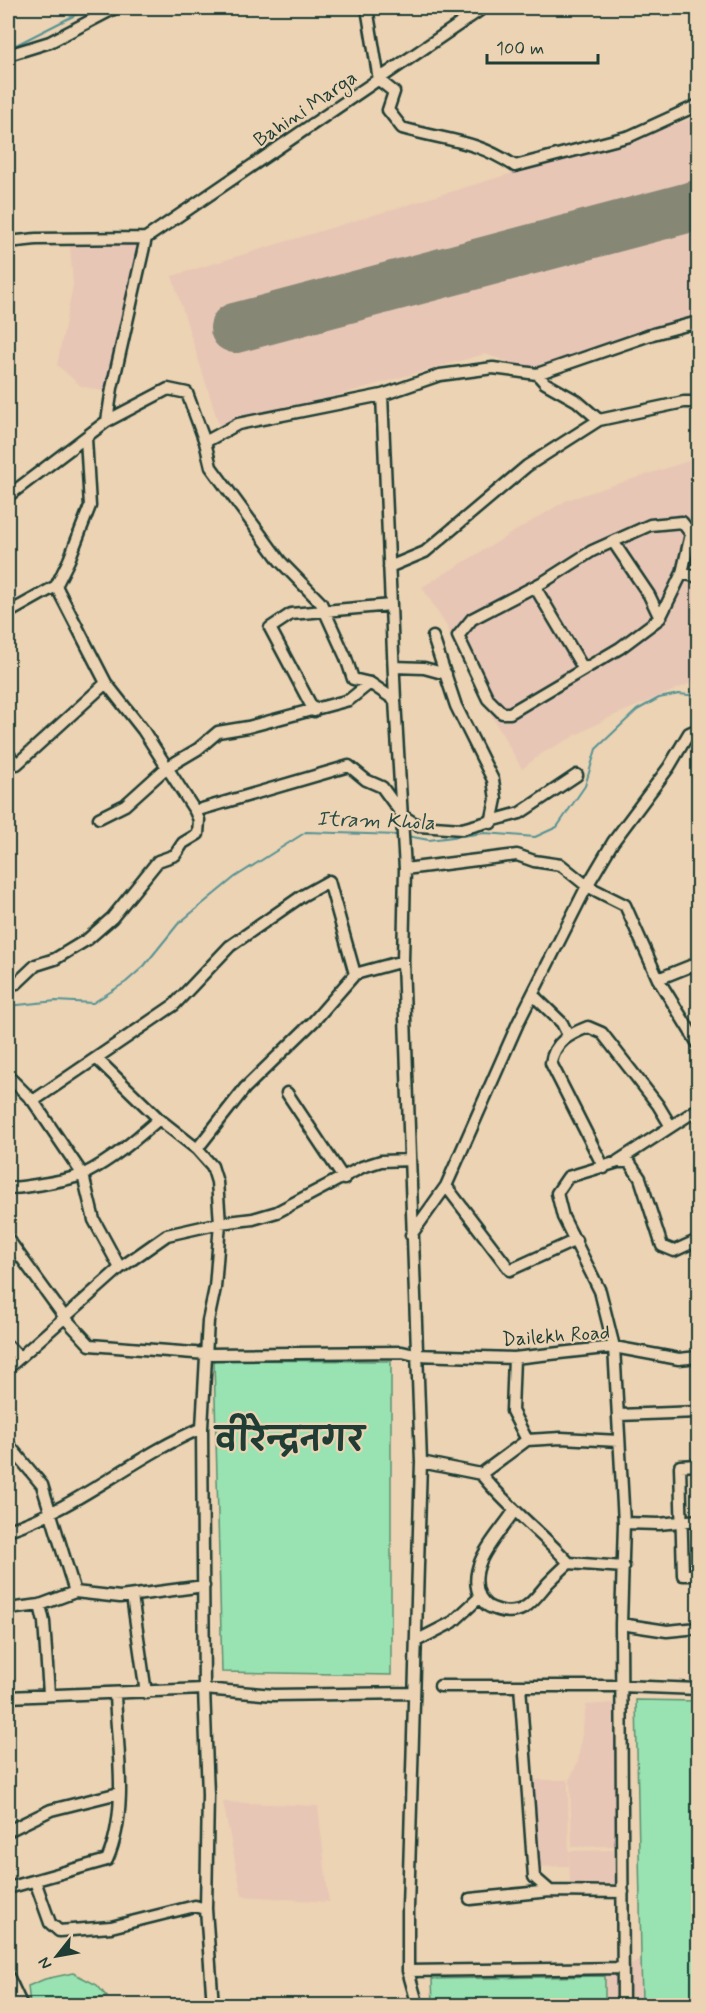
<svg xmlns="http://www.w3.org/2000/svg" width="706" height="2013" font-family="Mynerve,'Playpen Sans Deva',sans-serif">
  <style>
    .built { fill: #e8c6b5 }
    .green { fill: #99e2b1; stroke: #5c9072; stroke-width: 1.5 }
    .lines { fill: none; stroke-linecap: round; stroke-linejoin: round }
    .stream { stroke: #569294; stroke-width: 2 }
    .taxiway { stroke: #868874; stroke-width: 20 }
    .runway { stroke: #868874; stroke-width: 50 }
    .minor-casing { stroke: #1f3d34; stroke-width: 15 }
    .minor { stroke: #ecd3b3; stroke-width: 10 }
    .labels { text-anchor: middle; stroke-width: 4.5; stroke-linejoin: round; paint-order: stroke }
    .street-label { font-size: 20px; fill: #1f3d34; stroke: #ecd3b3 }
    .water-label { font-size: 21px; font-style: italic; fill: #284b44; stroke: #ecd3b3 }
    .town-label { font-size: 32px; font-weight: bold; fill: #1f3d34; stroke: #ecd3b3 }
  </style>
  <rect width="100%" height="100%" fill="#ecd3b3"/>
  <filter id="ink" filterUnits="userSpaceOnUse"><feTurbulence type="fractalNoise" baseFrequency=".0167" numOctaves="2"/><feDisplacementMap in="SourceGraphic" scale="12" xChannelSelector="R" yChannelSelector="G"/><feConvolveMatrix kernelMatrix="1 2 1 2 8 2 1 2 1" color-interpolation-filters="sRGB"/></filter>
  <g filter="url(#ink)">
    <path class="built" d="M698,117V319L681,321L535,371L485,354L220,428L172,276Z
      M102,240L143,243L110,393L81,386L57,365L73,285L70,245Z
      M698,458V680L606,719L541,754L522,769L477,690L447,627L422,587L567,500Z
      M615,1703L616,1846L572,1847L570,1779L578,1761L586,1705Z
      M534,1780H568L569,1866L535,1867Z
      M223,1802L318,1806L329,1902L242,1896Z
      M614,1850L615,1884L570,1885L569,1851Z
      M643,1958L642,2005H605V1976Z"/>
    <path class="green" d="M214,1360L391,1361V1675L222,1672Z
      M636,1700L698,1701V2005H642Z
      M73,1973L97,1985L107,1997L30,2005L28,1986L45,1979Z
      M605,1976V2005H433L432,1979Z"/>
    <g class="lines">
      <path class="stream" d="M8,44L12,47L89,8
        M407,836L429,840L485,833L535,837L557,827L585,786L596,749L637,710L659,698L679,694L698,696
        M8,1006L56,1001L93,1003L126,982L144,966L178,924L235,877L306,832L398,835"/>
      <path class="taxiway" d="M691,207L698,210"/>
      <path class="runway" d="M235,328L698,205"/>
      <defs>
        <path id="minor" d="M367,8L379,80L394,92L388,110L402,128C447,141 474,139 515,166L630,136L698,105
          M8,55L50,42L115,8
          M146,238L483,8
          M8,242L36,239L146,238
          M537,374L545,383L577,401L599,420
          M382,395L395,700L405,869L403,961L421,1462L408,1908V1971L418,2006
          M107,421L112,388L146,238
          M205,442L211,467L280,561L321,603L346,658L353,679L370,683
          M8,496L107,421L168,389L187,393L205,442L238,424L382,395L440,375L493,368L537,374L653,334L698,322
          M614,543L649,595L660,618
          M389,567L425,552L527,466L599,420L684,402H698
          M682,573L691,534L682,522L650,525L592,551L545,581L472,619L458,636L488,699L502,713H510L620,648L660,618L682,573L698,577
          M56,586L106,683L143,730L195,811L349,766L366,780L382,787L403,816L419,826L462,829L520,813L577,775
          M535,587L583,668
          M8,613L56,586L69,560L90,506L86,438
          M433,637L456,706L493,780L496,799L491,823
          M394,667L424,668L446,674
          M314,711L270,628L291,614L391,605
          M8,754L17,764L106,683
          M99,818L125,805L166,768L198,749L218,732L248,727L349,700L370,683L395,700
          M698,859V870
          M405,869L517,855L534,861L561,865L587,886L625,905L658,979L698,1044
          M658,979L698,963
          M8,985L17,983L36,965L55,959L88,939L112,918L158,861L175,855L183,843L198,834L199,820L195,811
          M533,995L562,1023L568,1035
          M96,1058L159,1119L197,1149L212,1166L217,1182L220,1223L215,1288L208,1321L202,1428L204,1689L208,1794L206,1909L213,2006
          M8,1076L33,1101L83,1175L94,1220L120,1268
          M287,1093L344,1179
          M33,1101L174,1005L230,946L302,896L329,881L355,974
          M197,1149L245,1088L314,1021L355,974L403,961
          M618,1161L698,1109
          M604,1168L551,1063C554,1042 570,1034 588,1027L602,1033L658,1105L670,1125
          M446,1186L510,1270L576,1240
          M8,1188C24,1188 70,1180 84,1174C112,1160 136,1139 159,1119
          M411,1235L446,1186L518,1023L587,886L613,842L669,767L689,733L698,729
          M8,1239L66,1319L90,1345L207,1354L402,1352L415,1355L514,1358L614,1347L679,1359L698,1357
          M8,1346L19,1357
          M514,1358L512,1411L527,1440
          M8,1368L120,1268L167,1235L220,1223L253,1219L277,1212L362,1167L381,1161L410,1160
          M619,1415L698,1412
          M8,1444L42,1485L75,1592
          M421,1462L481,1474C507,1507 541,1532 569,1563L624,1567
          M698,1465L680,1466L683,1575H698
          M481,1474L527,1440L561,1438L619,1441
          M624,1523L659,1524L698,1520
          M8,1530C78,1508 134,1456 202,1428
          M132,1596L146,1693
          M480,1597C465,1565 499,1535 514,1511
          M40,1605L44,1622L49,1694
          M8,1609L40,1605L75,1592L120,1597L204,1586
          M621,1624L667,1631L698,1628
          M416,1641L453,1622L480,1597C485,1605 488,1607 498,1610C524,1618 534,1599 548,1583C555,1576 562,1569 569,1563
          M440,1686H622L698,1689
          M520,1686L534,1877L550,1891L623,1892
          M8,1697L204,1689L274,1695L412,1693
          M8,1831L51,1810L119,1793
          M35,1881L50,1923L59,1931L111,1927L195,1906L206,1909
          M8,1888L107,1860C129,1811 117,1747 115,1695
          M470,1899L550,1891
          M408,1971L623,1968
          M8,1976L22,2006
          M623,2006L621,1624L624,1523L614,1347L600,1291L563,1217L557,1193L568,1177L618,1162H629L640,1178L662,1246L674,1251L698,1240"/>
      </defs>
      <use href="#minor" class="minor-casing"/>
      <use href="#minor" class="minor"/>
    </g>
  </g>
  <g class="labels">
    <g class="street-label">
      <text transform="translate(305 108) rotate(-34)" y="7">Bahini Marga</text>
      <text transform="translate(556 1335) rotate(-4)" y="7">Dailekh Road</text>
    </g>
    <g class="water-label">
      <text transform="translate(376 820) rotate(2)" y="7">Itram Khola</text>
    </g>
    <g class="town-label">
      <text x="290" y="1450">वीरेन्द्रनगर</text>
    </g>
  </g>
  <rect width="706" height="2013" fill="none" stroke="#ecd3b3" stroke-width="30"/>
  <rect x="15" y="15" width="676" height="1983" fill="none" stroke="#1f3d34" stroke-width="2" filter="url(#ink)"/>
  <g transform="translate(57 1956) rotate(239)" stroke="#ecd3b3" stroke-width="4.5" paint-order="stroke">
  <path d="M0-4.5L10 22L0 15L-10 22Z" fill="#1f3d34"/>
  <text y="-9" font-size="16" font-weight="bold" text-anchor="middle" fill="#1f3d34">N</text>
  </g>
  <path d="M487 54v9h111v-9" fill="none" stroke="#1f3d34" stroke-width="3"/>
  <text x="496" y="54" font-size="18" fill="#1f3d34" stroke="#ecd3b3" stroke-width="4.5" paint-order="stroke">100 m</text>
</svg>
